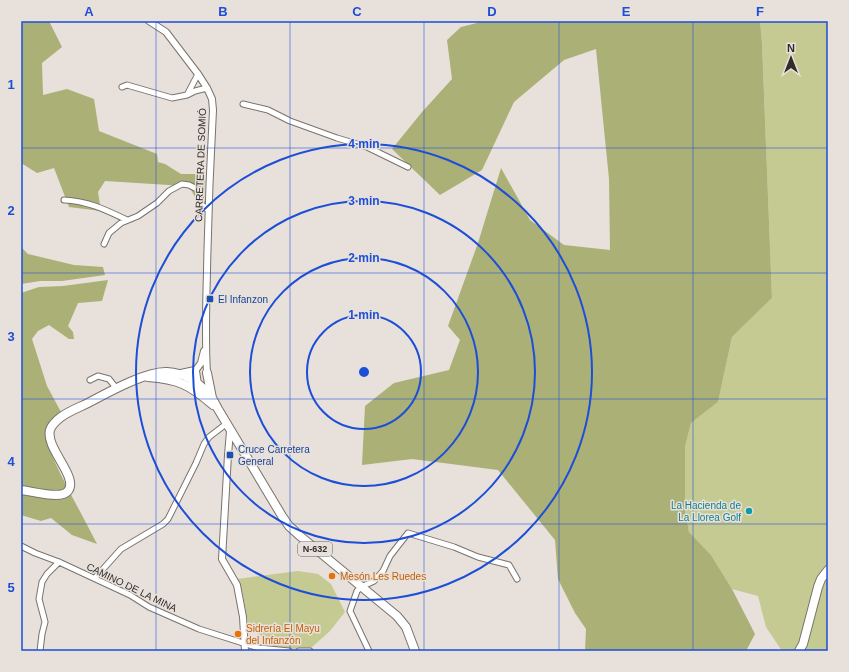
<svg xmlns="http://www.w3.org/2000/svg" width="849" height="672" font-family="Helvetica,sans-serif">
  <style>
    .green { fill: #c5ca92 }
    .forest { fill: #abb077 }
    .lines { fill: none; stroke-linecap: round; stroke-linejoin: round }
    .minor-casing { stroke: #79736d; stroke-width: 7 }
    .tertiary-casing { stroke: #79736d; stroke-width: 8 }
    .trunk-casing { stroke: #79736d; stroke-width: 10 }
    .minor { stroke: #fff; stroke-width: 5 }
    .tertiary { stroke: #fff; stroke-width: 6 }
    .trunk { stroke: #fff; stroke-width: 8 }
    .grid { fill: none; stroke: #1d4ed8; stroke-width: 1; stroke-opacity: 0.55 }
    .ring { fill: none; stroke: #1d4ed8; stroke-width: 2 }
    .transit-dot { fill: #1a4fb4; stroke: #e8e0da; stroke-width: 1.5 }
    .culture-dot { fill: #0f9aa8; stroke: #e8e0da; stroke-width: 1.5 }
    .food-dot { fill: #e8710a; stroke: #e8e0da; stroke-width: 1.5 }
    .labels { text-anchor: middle; stroke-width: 3; stroke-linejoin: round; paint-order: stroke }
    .shield { fill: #e8e0da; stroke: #66625f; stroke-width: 1 }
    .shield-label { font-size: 9px; font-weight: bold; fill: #2f2c2a }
    .street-label { font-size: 10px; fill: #2f2c2a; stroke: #e8e0da }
    .transit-label { font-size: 10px; fill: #164399; stroke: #e8e0da; text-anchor: start }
    .culture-label { font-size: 10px; fill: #0d838f; stroke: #e8e0da; text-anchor: end }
    .food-label { font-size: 10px; fill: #c56008; stroke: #e8e0da; text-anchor: start }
    .centre { fill: #1d4ed8; stroke: #e8e0da; stroke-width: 2 }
    .ring-label { font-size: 12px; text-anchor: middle; font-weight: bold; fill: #1d4ed8; stroke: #e8e0da; stroke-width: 3; stroke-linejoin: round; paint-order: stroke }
    .neatline { fill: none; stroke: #1d4ed8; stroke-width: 1.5 }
    .grid-label { font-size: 13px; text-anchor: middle; font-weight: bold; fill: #1d4ed8 }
  </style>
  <rect width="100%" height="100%" fill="#e8e0da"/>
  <path class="green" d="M760,21H828V651H782L766,627L758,596L732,589L711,555L689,532L685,510V447L691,423L718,402L732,337L772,298L762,43Z
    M298,571L318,574L331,584L345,612L330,631L311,648L300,649L277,648L266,641L248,623L242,590L237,579Z"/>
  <path class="forest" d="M21,21H49L62,47L42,63L43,95L67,89L94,99L99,131L157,154L158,162L165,164L181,174H205L204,202L195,197L190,188L169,185L105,181L98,192L101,211L69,207L54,168L37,173L21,163Z
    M478,21H760L762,43L772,298L732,337L718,402L691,423L685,447V510L689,532L711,555L732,589L755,634L746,651H585L586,629L575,613L558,579L555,540L498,470L412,459L362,465L365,406L394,383L449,370L460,340L448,326L478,243L501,168L530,220L564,245L610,250L609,179L596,49L564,60L514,102L482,170L440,195L392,149L422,112L452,79L447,40L461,27L477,23Z
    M21,247L28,254L74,265L103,267L105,275L62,281H40L21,284Z
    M108,280L102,301L78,303L68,326L73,332L74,339H69L49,325L38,331L32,339L47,386L61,412C53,418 46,424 46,434C45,443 51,452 54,460C67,489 83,516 97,544L72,535L51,518L41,521L21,515V293L39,287L63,286Z"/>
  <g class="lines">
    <defs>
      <path id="minor" d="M122,87L127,85L172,98L187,95L198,74
        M187,95L195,91L207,88
        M243,104L268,110L290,121L337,138L367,147L408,167
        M64,200C88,201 106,210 127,220
        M104,244L109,233L121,223L138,216L157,203L169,191L182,184L189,185L197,189L202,205L208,210
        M90,380L98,376L109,379L117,389
        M21,546L35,553L59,562L130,595L149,607L199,629L259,648L289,651
        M95,578L121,549L163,524L168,519L196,463L204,444L209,437L226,424
        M40,651L42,634L45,622L39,599L42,582L47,574L59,562
        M299,651H310
        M369,651L350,611L357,591L361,587L374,581L383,571L390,556L408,533L454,547L478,557L509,565L517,579"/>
      <path id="tertiary" d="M149,21L166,32L198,74L207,88L212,99L213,110C210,164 208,218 207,272C206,306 205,339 207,373
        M195,371L201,363L204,351
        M230,431L228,455L222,559L237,585L243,617L245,651"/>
      <path id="trunk" d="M207,373L212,398L218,409L282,516L289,526L300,536L397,616L406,627L415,651
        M181,374L195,371L197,384
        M148,377C178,379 190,385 213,405
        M21,490C31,491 61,500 68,491C79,477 45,448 50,430C52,424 57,420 61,417C69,411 80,407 88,403C107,393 146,371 167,372C185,373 199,382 210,396
        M799,651L803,644L818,587L821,579L828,570"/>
    </defs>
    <use href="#minor" class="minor-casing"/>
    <use href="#tertiary" class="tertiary-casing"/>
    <use href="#trunk" class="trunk-casing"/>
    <use href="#minor" class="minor"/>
    <use href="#tertiary" class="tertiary"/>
    <use href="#trunk" class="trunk"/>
  </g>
  <path class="grid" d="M156,21V651M290,21V651M424,21V651M559,21V651M693,21V651M21,148H828M21,273H828M21,399H828M21,524H828"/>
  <g class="ring">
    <circle cx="364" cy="372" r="57"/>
    <circle cx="364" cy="372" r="114"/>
    <circle cx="364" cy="372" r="171"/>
    <circle cx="364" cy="372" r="228"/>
  </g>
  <g class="transit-dot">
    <rect x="206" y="295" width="8" height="8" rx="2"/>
    <rect x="226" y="451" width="8" height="8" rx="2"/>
  </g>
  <circle class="culture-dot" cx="749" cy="511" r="4"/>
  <g class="food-dot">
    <circle cx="332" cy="576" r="4"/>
    <circle cx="238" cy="634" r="4"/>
  </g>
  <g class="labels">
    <rect class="shield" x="298" y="542" width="34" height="14" rx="3"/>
    <g class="shield-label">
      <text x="315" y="552">N-632</text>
    </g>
    <g class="street-label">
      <text transform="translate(200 165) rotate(-88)" y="4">CARRETERA DE SOMIÓ</text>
      <text transform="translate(132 587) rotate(26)" y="4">CAMINO DE LA MINA</text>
    </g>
    <g class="transit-label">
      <text x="218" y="303">El Infanzon</text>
      <text x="238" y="453">Cruce Carretera<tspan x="238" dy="12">General</tspan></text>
    </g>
    <g class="culture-label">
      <text x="741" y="509">La Hacienda de<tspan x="741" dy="12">La Llorea Golf</tspan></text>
    </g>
    <g class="food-label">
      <text x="340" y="580">Mesón Les Ruedes</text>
      <text x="246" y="632">Sidrería El Mayu<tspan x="246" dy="12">del Infanzón</tspan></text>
    </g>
  </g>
  <circle cx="364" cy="372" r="6" class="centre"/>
  <g class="ring-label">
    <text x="364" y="148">4 min</text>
    <text x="364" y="205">3 min</text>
    <text x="364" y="262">2 min</text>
    <text x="364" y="319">1 min</text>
  </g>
  <rect width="849" height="672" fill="none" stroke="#e8e0da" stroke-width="44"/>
  <g transform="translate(791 58)" stroke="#e8e0da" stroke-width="3" paint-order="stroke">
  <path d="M0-3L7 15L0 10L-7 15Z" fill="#2f2c2a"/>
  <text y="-6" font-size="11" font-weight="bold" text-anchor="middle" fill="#2f2c2a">N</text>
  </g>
  <rect x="22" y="22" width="805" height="628" class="neatline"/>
  <g class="grid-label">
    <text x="89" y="16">A</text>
    <text x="223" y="16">B</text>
    <text x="357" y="16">C</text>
    <text x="492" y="16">D</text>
    <text x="626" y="16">E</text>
    <text x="760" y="16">F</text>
    <text x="11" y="89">1</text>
    <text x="11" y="215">2</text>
    <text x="11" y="341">3</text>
    <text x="11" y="466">4</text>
    <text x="11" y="592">5</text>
  </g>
</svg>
